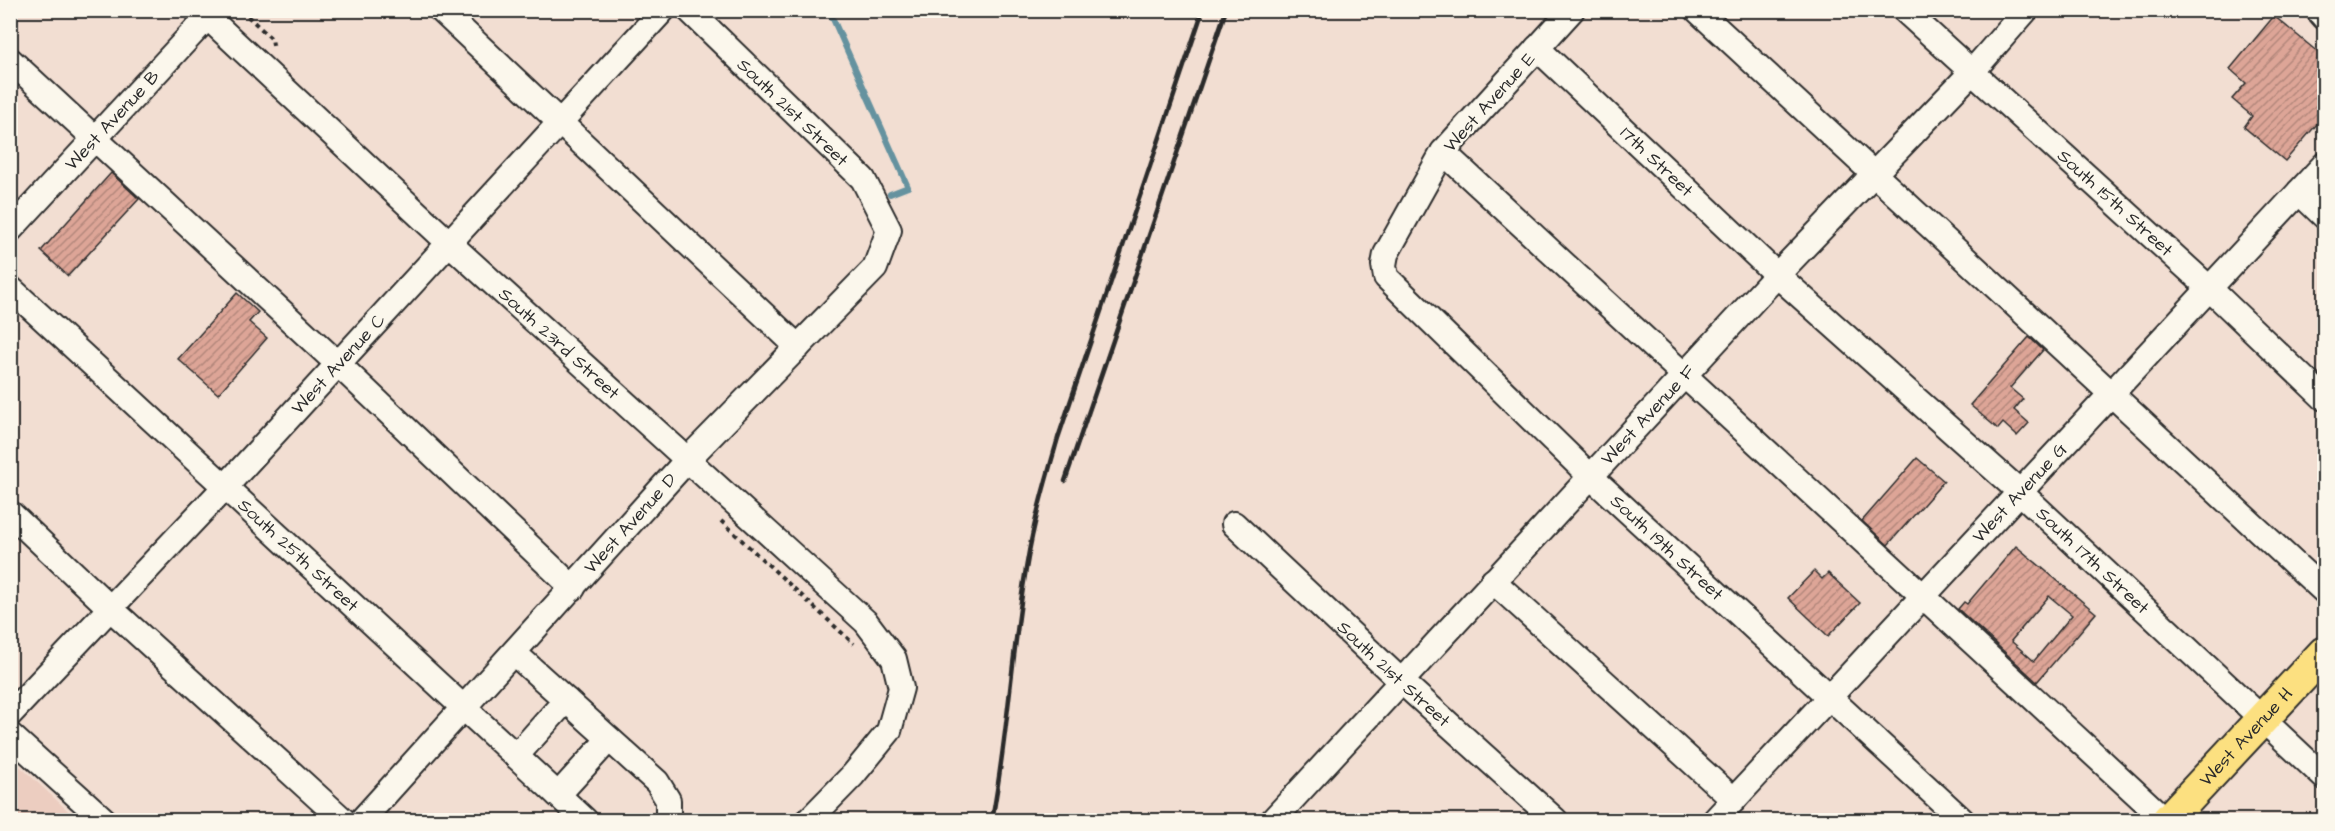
<svg xmlns="http://www.w3.org/2000/svg" width="2335" height="831" font-family="'Architects Daughter',sans-serif">
  <style>
    .built { fill: #eccdc0 }
    .lines { fill: none; stroke-linecap: round; stroke-linejoin: round }
    .stream { stroke: #65929f; stroke-width: 6 }
    .building { fill: url(#building-hatch); stroke: #2b2b2b; stroke-width: 1.5; fill-rule: evenodd }
    .minor-casing { stroke: #2b2b2b; stroke-width: 28 }
    .major-casing { stroke: #2b2b2b; stroke-width: 36 }
    .path { stroke: #2b2b2b; stroke-width: 4; stroke-dasharray: 4.5 4.5; stroke-linecap: butt }
    .minor { stroke: #fbf7ec; stroke-width: 24 }
    .major { stroke: #fce080; stroke-width: 32 }
    .rail { stroke: #2b2b2b; stroke-width: 4.5 }
    .labels { text-anchor: middle; stroke-width: 4.5; stroke-linejoin: round; paint-order: stroke }
    .street-label { font-size: 18px; fill: #2b2b2b; stroke: #fbf7ec }
  </style>
  <defs>
    <pattern id="building-hatch" width="6" height="6" patternUnits="userSpaceOnUse" patternTransform="scale(1.5)"><rect width="6" height="6" fill="#dda597"/><path d="M-1 1l2-2M0 6l6-6M5 7l2-2" fill="none" stroke="#b3877b"/></pattern>
  </defs>
  <rect width="100%" height="100%" fill="#f2ded2"/>
  <filter id="ink" filterUnits="userSpaceOnUse"><feTurbulence type="fractalNoise" baseFrequency=".0167" numOctaves="2"/><feDisplacementMap in="SourceGraphic" scale="12" xChannelSelector="R" yChannelSelector="G"/><feConvolveMatrix kernelMatrix="1 2 1 2 8 2 1 2 1" color-interpolation-filters="sRGB"/></filter>
  <g filter="url(#ink)">
    <path class="built" d="M10,758H11L78,820H11Z"/>
    <g class="lines">
      <path class="stream" d="M829,10L908,187L890,194"/>
    </g>
    <path class="building" d="M2274,16L2325,58V115L2285,161L2244,127L2252,116L2232,99L2246,83L2230,69Z
      M111,173L139,199L68,276L41,251Z
      M237,293L258,312L249,322L267,338L218,394L178,359Z
      M2029,337L2043,350L2010,388L2023,399L2014,410L2029,423L2017,436L2003,423L1998,429L1970,405Z
      M1917,458L1944,481L1888,545L1862,521Z
      M2016,546L2096,613L2037,682L1958,609L1964,602L1967,604ZM2049,596L2072,615L2034,661L2011,641Z
      M1814,571L1822,579L1828,573L1860,603L1828,636L1788,598Z"/>
    <g class="lines">
      <defs>
        <g id="minor">
          <path id="s1" d="M200,10L448,242L866,622L894,659L901,688L889,731L853,775L809,820"/>
          <path d="M441,10L798,347"/>
          <path id="s2" d="M1572,10L1443,152L1386,254L1384,265L1386,277L1590,476L1962,820"/>
          <path d="M1697,10L2324,591"/>
          <path id="s3" d="M1904,10L2209,288L2324,398"/>
          <path d="M2318,10L2324,17"/>
          <path id="s4" d="M1537,48L1777,275L2020,492L2324,777"/>
          <path d="M10,60L337,363L573,588"/>
          <path d="M1443,152L2165,820"/>
          <path d="M2299,192L2324,216"/>
          <path id="s5" d="M10,230L214,10"/>
          <path id="s6" d="M10,288L585,820"/>
          <path d="M10,513L110,608L343,820"/>
          <path id="s7" d="M1234,524L1401,681L1555,820"/>
          <path d="M1493,581L1734,800"/>
          <path d="M514,653L657,782L668,800V820"/>
          <path id="s8" d="M10,714L225,487L663,10"/>
          <path d="M10,735L104,820"/>
          <path d="M516,756L566,700"/>
          <path d="M558,795L609,739"/>
          <path id="s9" d="M362,820L688,459L875,268L889,230L863,179L689,10"/>
          <path id="s10" d="M1273,820L1777,275L1971,73L2026,10"/>
          <path id="s11" d="M1715,820L2324,165"/>
        </g>
        <g id="major">
          <path id="s12" d="M2168,820L2324,653"/>
        </g>
      </defs>
      <use href="#minor" class="minor-casing"/>
      <use href="#major" class="major-casing"/>
      <path class="path" d="M241,10L272,39L274,50
        M721,521L854,644"/>
      <use href="#minor" class="minor"/>
      <use href="#major" class="major"/>
      <path class="rail" d="M1065,481L1226,10
        M992,820C1008,735 1012,648 1027,563C1034,520 1046,480 1058,438L1203,10"/>
    </g>
  </g>
  <g class="labels">
    <g class="street-label">
      <text transform="translate(1489 102) rotate(-48)" y="6">West Avenue E</text>
      <text transform="translate(793 112) rotate(44)" y="6">South 21st Street</text>
      <text dy="6" stroke="none"><textPath href="#s5" startOffset="150">West Avenue B</textPath></text>
      <text dy="6" stroke="none"><textPath href="#s4" startOffset="165">17th Street</textPath></text>
      <text dy="6" stroke="none"><textPath href="#s3" startOffset="286">South 15th Street</textPath></text>
      <text dy="6" stroke="none"><textPath href="#s1" startOffset="490">South 23rd Street</textPath></text>
      <text dy="6" stroke="none"><textPath href="#s8" startOffset="480">West Avenue C</textPath></text>
      <text dy="6" stroke="none"><textPath href="#s10" startOffset="552">West Avenue F</textPath></text>
      <text dy="6" stroke="none"><textPath href="#s11" startOffset="447">West Avenue G</textPath></text>
      <text dy="6" stroke="none"><textPath href="#s9" startOffset="400">West Avenue D</textPath></text>
      <text dy="6" stroke="none"><textPath href="#s2" startOffset="722">South 19th Street</textPath></text>
      <text dy="6" stroke="none"><textPath href="#s6" startOffset="393">South 25th Street</textPath></text>
      <text dy="6" stroke="none"><textPath href="#s4" startOffset="756">South 17th Street</textPath></text>
      <text dy="6" stroke="none"><textPath href="#s7" startOffset="219">South 21st Street</textPath></text>
      <text dy="6" stroke="none"><textPath href="#s12" startOffset="114">West Avenue H</textPath></text>
    </g>
  </g>
  <rect width="2335" height="831" fill="none" stroke="#fbf7ec" stroke-width="36"/>
  <rect x="18" y="18" width="2299" height="795" fill="none" stroke="#2b2b2b" stroke-width="2" filter="url(#ink)"/>
</svg>
